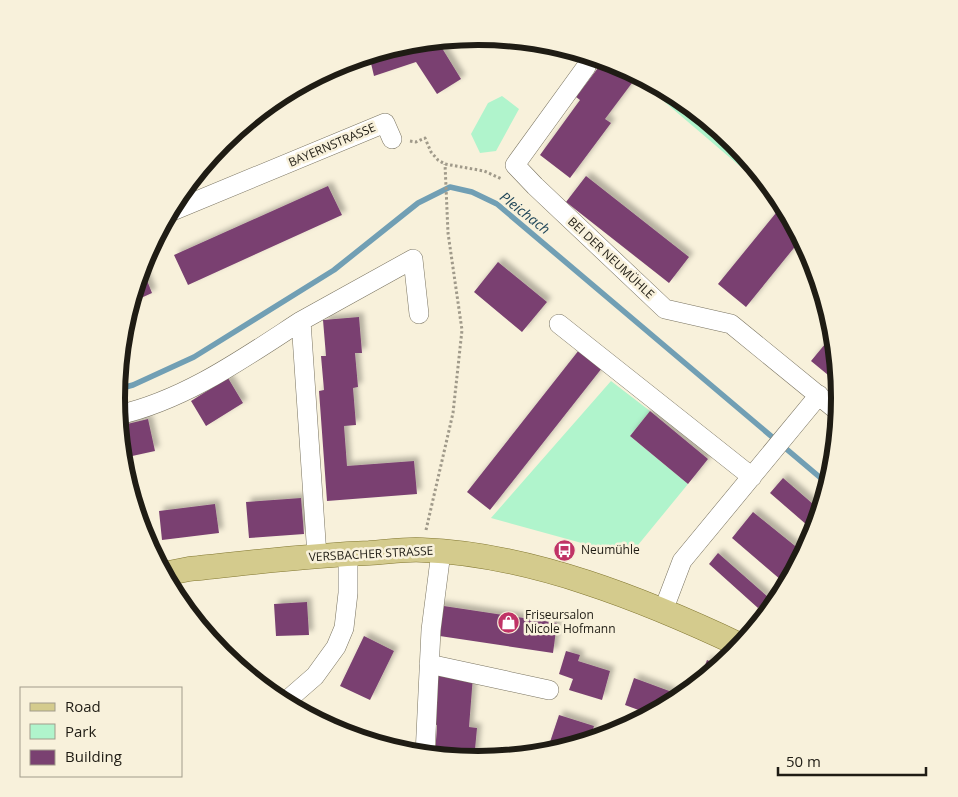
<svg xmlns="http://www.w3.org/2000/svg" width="958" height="797" font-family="'Open Sans',sans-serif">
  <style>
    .green { fill: #b0f4cc }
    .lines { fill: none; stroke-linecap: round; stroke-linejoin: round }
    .stream { stroke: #719fb4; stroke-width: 5.5 }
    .building { fill: #7a4171; filter: url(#shadow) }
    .minor-casing { stroke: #797360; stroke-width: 20 }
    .major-casing { stroke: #827731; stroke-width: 25 }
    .path { stroke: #a09a8a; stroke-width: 3; stroke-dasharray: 2.5 2.5; stroke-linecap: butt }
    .minor { stroke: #fff; stroke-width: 19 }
    .major { stroke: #d4cb8d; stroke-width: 24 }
    .labels { text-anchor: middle; stroke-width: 5; stroke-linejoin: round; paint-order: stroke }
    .street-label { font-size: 12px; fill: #1f1c14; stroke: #f8f1db }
    .poi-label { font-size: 12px; fill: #1f1c14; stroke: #f8f1db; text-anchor: start }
    .water-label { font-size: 14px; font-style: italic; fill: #22485a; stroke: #f8f1db }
    .rim { fill: none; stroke: #1f1c14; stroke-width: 6 }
  </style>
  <defs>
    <filter id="shadow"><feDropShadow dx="4.5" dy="-4.5" stdDeviation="2.5" flood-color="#0004"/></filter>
  </defs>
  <rect width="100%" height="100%" fill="#f8f1db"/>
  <path class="green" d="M656,84L680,97L735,143L783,203L660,98Z
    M502,96L519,109L496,151L480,153L471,134L488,103Z
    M611,381L650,411L630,436L688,484L629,556L491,518Z"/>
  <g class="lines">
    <path class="stream" d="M118,389L133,385L194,357L334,270L418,203L450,187L472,192L497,204L829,485"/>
  </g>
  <path class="building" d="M437,40L461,79L437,94L416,62L374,76L369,55L409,43Z
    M604,60L618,64L638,75L605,119L611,123L570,178L540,155L580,100L576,97Z
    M586,176L689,257L669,283L566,202Z
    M328,186L342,215L188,285L174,255Z
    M780,208L791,217L802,238L746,307L718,284Z
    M498,262L547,302L522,332L474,292Z
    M142,268L152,293L132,302Z
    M359,317L362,353H355L358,387L353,388L356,425L344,426L347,466L414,461L417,494L327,501L319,391L324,390L321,356H326L323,320Z
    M835,332L840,383L839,384L811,361Z
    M579,350L602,368L490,510L467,492Z
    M228,378L243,403L206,426L191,401Z
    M650,411L708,459L688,484L630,436Z
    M148,419L155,451L123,458L119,426Z
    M783,478L821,511L815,532L770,493Z
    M301,498L304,534L249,538L246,502Z
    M215,504L219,533L162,540L159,511Z
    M753,512L805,554L788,586L732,538Z
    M718,553L768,597L758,608L709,564Z
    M307,602L309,635L276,636L274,604Z
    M437,605L557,623L553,653L433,635Z
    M364,636L394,651L370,700L340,686Z
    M566,651L580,655L578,661L610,671L602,700L569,690L573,679L559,674Z
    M707,660L722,666L697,686Z
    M435,673L473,676L469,727L477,728L474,760L435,756L437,725L431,724Z
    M634,678L672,692L667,707L652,715L625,705Z
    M559,715L594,726L589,742L546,754Z"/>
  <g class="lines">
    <defs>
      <path id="minor" d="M586,67L515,165L535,186L665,309L731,324L840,413
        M170,212L385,123L392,139
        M301,321L413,259L419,314
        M559,324L752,477
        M118,415C185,400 244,358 301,321L317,556
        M663,611L682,561L819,395
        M429,664L549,690
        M284,703L315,676L336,647L344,628L348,593V554
        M425,755L431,630L441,552"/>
      <path id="major" d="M164,574L189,569C249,563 309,555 369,553C387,552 405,549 422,550C530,554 645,600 742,646"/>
    </defs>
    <use href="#minor" class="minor-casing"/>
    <use href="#major" class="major-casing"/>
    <path class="path" d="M410,141L416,142L425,138L431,152L438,160L445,164L484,171L502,179
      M426,530L453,413L462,330L448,233L445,164"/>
    <use href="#minor" class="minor"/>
    <use href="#major" class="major"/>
  </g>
  <defs>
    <symbol id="bus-disc" viewBox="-11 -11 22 22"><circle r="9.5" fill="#c03366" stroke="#f8f1db"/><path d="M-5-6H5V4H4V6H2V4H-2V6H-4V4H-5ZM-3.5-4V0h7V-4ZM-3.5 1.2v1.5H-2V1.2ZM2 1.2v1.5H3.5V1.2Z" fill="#fff"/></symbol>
    <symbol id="shop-disc" viewBox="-11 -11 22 22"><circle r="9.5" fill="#c03366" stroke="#f8f1db"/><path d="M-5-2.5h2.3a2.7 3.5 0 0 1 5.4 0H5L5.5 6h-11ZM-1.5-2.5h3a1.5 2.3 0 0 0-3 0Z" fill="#fff"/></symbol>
  </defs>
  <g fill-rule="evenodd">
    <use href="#bus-disc" x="552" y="538" width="25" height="25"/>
    <use href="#shop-disc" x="496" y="610" width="25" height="25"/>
  </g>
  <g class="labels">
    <g class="street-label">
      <text transform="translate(332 145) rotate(-23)" y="4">BAYERNSTRASSE</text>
      <text transform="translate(611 258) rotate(43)" y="4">BEI DER NEUMÜHLE</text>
      <text transform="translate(371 554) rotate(-3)" y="4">VERSBACHER STRASSE</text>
    </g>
    <g class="poi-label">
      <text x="581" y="554">Neumühle</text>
      <text x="525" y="619">Friseursalon<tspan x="525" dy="14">Nicole Hofmann</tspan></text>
    </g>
    <g class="water-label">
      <text transform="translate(525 213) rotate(38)" y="5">Pleichach</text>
    </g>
  </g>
  <path d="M0 0H958V797H0ZM125 398a353 353 0 1 1 706 0a353 353 0 1 1-706 0Z" fill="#f8f1db" fill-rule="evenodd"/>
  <path class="rim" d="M125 398a353 353 0 1 1 706 0a353 353 0 1 1-706 0Z"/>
  <rect x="20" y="687" width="162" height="90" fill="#f8f1db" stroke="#a19c8b"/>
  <rect x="30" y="703" width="25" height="8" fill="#d4cb8d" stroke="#a19c8b"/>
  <text x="65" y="712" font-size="15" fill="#1f1c14">Road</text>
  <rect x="30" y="724" width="25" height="15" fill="#b0f4cc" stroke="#a19c8b"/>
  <text x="65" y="737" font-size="15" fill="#1f1c14">Park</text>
  <rect x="30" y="750" width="25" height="15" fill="#7a4171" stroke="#a19c8b"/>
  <text x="65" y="762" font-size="15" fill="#1f1c14">Building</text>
  <path d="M778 767v8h148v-8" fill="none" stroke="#1f1c14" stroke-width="2.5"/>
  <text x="786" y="767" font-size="15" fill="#1f1c14" stroke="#f8f1db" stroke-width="4" paint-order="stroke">50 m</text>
</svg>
